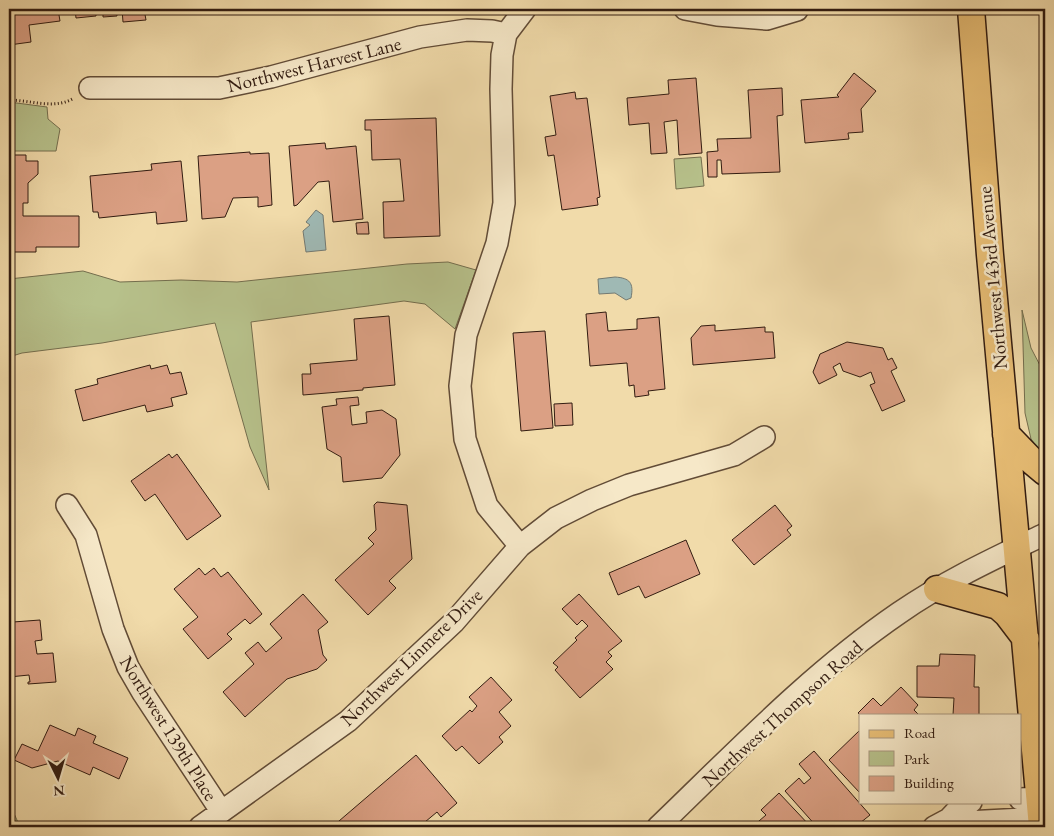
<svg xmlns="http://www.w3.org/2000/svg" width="1054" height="836" font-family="'EB Garamond',serif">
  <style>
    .green { fill: #b7c18b; stroke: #746e4e }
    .water { fill: #9fb9b4; stroke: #737a73 }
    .building { fill: #dba084; stroke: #321c11 }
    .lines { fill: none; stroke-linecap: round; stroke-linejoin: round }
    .minor-casing { stroke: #624c37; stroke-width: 24 }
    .major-casing { stroke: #321c11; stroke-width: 29 }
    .path { stroke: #321c11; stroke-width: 3; stroke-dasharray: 1 2.5; stroke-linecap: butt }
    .minor { stroke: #f6e8c8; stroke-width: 21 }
    .major { stroke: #e8be75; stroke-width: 26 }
    .labels { text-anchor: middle; stroke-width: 5; stroke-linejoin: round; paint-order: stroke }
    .street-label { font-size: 19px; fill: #321c11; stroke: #f6e8c8 }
  </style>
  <rect width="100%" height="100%" fill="#f1dbaa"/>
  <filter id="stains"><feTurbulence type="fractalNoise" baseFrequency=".004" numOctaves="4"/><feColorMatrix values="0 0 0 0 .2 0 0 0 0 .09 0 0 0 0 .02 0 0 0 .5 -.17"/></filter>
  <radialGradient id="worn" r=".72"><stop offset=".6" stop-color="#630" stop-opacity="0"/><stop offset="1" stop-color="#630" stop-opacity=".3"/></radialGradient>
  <path class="green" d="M9,102L47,107L48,119L60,129L56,151H9Z
    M701,157L704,186L676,189L674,159Z
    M448,262L476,270L455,329L425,304L404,301L251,322L269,490L250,447L215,323L102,343L22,353L9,357V279L83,271L120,282L181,280L237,282L407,264Z
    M1022,310L1031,348L1045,375V459L1031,439L1025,413Z
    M9,802L20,827H9Z"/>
  <path class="water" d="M316,210L323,215L326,250L306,252L303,231L310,225L306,222Z
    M615,277C630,278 634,283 631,298L626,300L615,293L599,294L598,279Z"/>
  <path class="building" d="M9,9H58L60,21L29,25L31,42L9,45Z
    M75,9H116L117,16L103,17V11L96,12V16L76,18Z
    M122,9H144L146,20L123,22Z
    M180,9H219V12L180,13Z
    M854,73L876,91L861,109L863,132L848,133L849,139L805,143L801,100L839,97L837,95Z
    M696,78L702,153L679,155L677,120L664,122L667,153L651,154L649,123L629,125L627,98L669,94L668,80Z
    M782,88L783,115L777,116L780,172L722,174L721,160H717V177H708L707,152L718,151L717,139L751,138L748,90Z
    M575,92L576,99L587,98L600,197L597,198L598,205L562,210L554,155L548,156L545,137L556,135L550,96Z
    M436,118L440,236L384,238L383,202L404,201L400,159L372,160L371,130H365V120Z
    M325,143L326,149L356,146L363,219L333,222L329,181L318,182L297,205L294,206L289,146Z
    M250,152V154L269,153L272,205L258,207V197L233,198L225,217L202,219L198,156Z
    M12,155H26V161H38V174L28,183V203H23V216H79V247H36V252H9V169H12Z
    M181,161L187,221L157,224L156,212L99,218L98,212H93L90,176L152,170L151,164Z
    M368,222L369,234H357L356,223Z
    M606,312L608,331L637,329V319L659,317L665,389L648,391L649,395L635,397L634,385L629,386L627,363L590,366L586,314Z
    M389,316L395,385L363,388V390L303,395L302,374H311L310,364L357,360L354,319Z
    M715,325V331L765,327V332H773L775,358L693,365L691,338L701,326Z
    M545,331L553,428L521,431L513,333Z
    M847,342L883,348L888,360L892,358L897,368L891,371L905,401L882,411L870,385L875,383L871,372L860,377L843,371L840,363L833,367L837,375L819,384L813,372L820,354Z
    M150,365L151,369L167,365L170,374L181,372L187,394L171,398L173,406L147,412L145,405L83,421L75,390L98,384L97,379Z
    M358,397L359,405L350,406L352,425L367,423L366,412L382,410L396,419L400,455L382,478L343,482L341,457L327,449L322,407L337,405L336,399Z
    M572,403L573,425L555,426L554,404Z
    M169,454L172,458L177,454L221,516L187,540L155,494L145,501L131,481Z
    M377,502L407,505L412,559L389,581L396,588L368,615L335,580L374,544L368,538L376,530L374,505Z
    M775,505L792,526L787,530L791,535L754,565L732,540Z
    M686,540L700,574L645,598L639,586L618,595L609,573Z
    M199,568L205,575L214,568L221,577L228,572L262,614L250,624L245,619L227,634L232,639L208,659L183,629L198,617L174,589Z
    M9,583L13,622L40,620L42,640L35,641L37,654L53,653L56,682L28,684V682H30L29,675L9,677Z
    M303,594L328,622L318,630L323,655L327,660L317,669L287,679L245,717L223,692L254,664L245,653L258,642L266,652L282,638L270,624Z
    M579,594L622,641L608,652L612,656L606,662L613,669L580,698L555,670L558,667L553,663L577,640L575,638L588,626L582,620L577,625L562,609Z
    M940,654L975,655L974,687H979V715H953L954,698L917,697V666H939Z
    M491,677L512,700L499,712L511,726L499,737L503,742L479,764L462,746L456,751L442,736L470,710L472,712L477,706L469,697Z
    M901,687L918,705L914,710L919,715H860L858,713L873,698L881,706Z
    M50,725L75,736L78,728L96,736L93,743L128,758L119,779L93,767L90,775L58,761L32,768L14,760L22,744L38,751Z
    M860,730V793L829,760Z
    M814,751L870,815L855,827H839L835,822L829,827H817L785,791L799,778L804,784L811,778L799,764Z
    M416,755L457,803L441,817L437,812L419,827H332Z
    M779,793L811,827H752L766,815L761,810Z"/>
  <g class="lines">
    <defs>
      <path id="minor" d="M685,9L717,15L767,19L797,10
        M90,88H219L271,77L420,37L467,30L492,31L506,34
        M67,505L86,535L113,629L128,667L143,693L221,811
        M520,546L556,518L592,500L629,485L734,455L764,437
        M1020,799L1040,798
        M949,819L967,822L1041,818
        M200,827L348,721L454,622L520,546L487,506L465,439L460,386L466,335L497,243L504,203L501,89L502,55L506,34L525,9
        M658,827C735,753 810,674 899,613C945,581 995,558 1045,534
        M934,827L949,819L964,803L971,802"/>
      <path id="major" d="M971,9L990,255L1042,827
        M1006,434L1033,462L1045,472
        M937,589L998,606L1007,614L1026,639"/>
    </defs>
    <use href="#minor" class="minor-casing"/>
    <use href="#major" class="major-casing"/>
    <path class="path" d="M9,100C30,100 55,110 74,98"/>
    <use href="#minor" class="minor"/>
    <use href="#major" class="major"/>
  </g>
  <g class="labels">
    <g class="street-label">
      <text transform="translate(314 64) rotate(-14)" y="7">Northwest Harvest Lane</text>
      <text transform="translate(992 278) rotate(-95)" y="7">Northwest 143rd Avenue</text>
      <text transform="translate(411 657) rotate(-44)" y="7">Northwest Linmere Drive</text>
      <text transform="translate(782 713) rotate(-42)" y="7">Northwest Thompson Road</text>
      <text transform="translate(169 728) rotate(58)" y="7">Northwest 139th Place</text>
    </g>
  </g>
  <rect width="1054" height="836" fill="none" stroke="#f1dbaa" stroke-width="30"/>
  <rect x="10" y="10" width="1034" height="816" fill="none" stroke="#321c11" stroke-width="2.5"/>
  <rect x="15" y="15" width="1024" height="806" fill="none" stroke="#321c11"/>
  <rect x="859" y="714" width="162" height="90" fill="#f6e8c8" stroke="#a8967f"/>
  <rect x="869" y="730" width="25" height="8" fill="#e8be75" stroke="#a8967f"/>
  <text x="904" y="738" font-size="15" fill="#321c11">Road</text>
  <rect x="869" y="751" width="25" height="15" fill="#b7c18b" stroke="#a8967f"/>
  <text x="904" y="764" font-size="15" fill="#321c11">Park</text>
  <rect x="869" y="776" width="25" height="15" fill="#dba084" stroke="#a8967f"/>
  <text x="904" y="788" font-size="15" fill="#321c11">Building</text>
  <g transform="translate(58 778) rotate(175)" stroke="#f6e8c8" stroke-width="4" paint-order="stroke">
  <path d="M0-4L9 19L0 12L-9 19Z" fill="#321c11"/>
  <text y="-8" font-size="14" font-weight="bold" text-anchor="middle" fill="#321c11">N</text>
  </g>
  <rect width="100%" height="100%" filter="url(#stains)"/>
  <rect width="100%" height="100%" fill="url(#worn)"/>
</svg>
